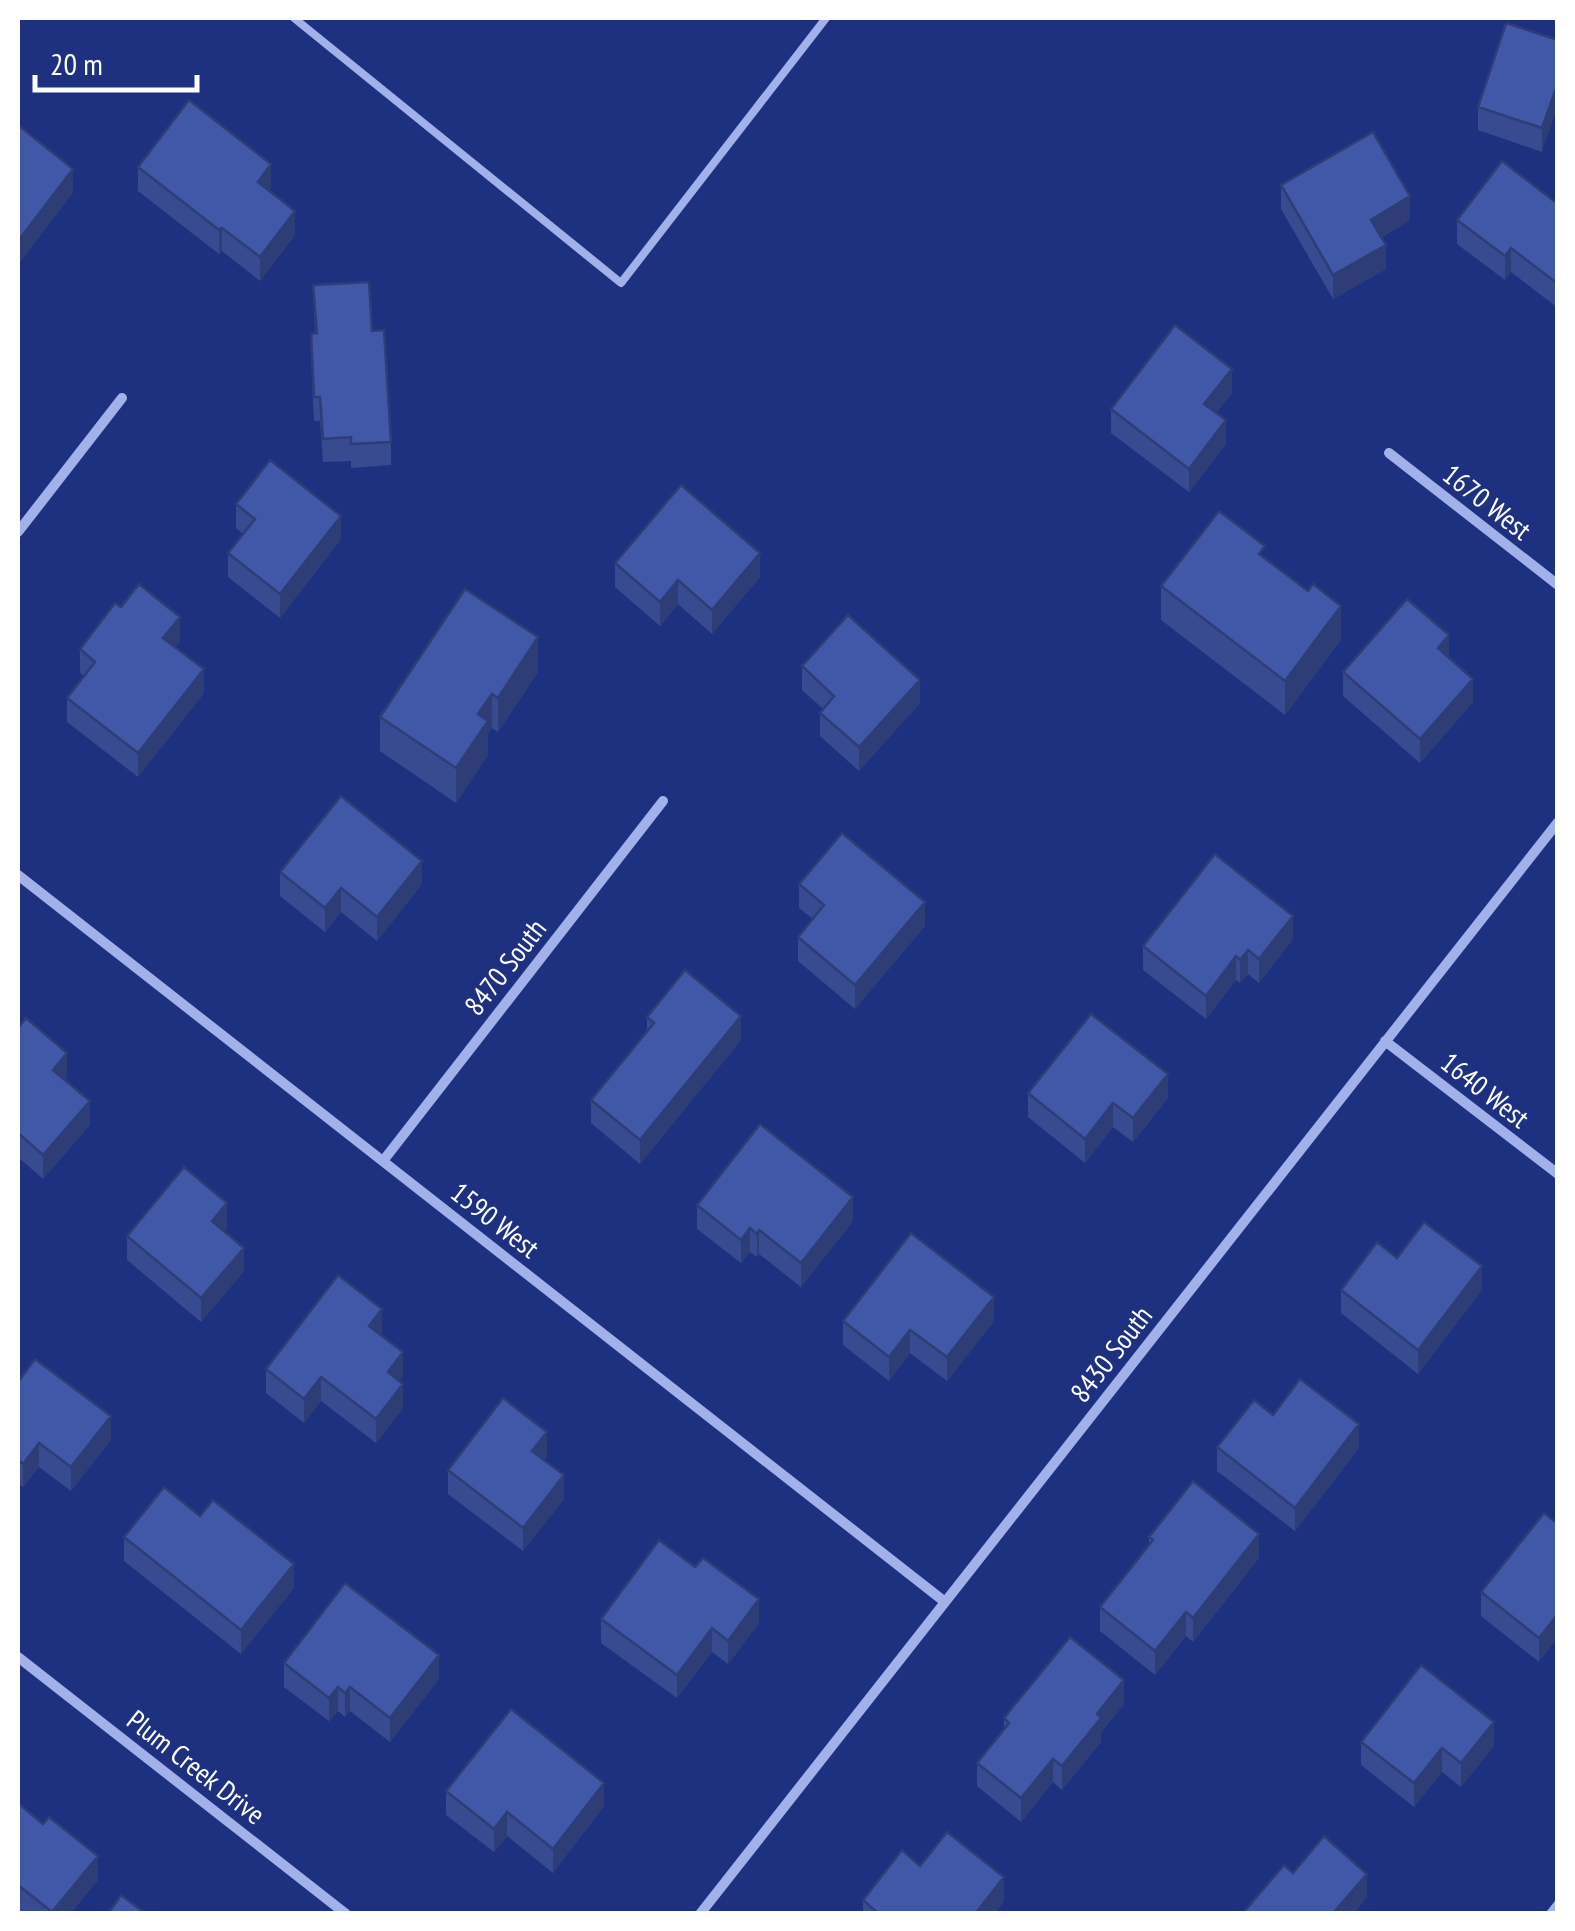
<svg xmlns="http://www.w3.org/2000/svg" width="1575" height="1931" font-family="'PT Sans Narrow',sans-serif">
  <style>
    .lines { fill: none; stroke-linecap: round; stroke-linejoin: round }
    .service { stroke: #a2b1e9; stroke-width: 8 }
    .minor { stroke: #a2b1e9; stroke-width: 10 }
    .wall { fill: #384b90 }
    .shaded-wall { fill: #2e3d76 }
    .building { fill: #4157a8; stroke: #2e3d76; stroke-width: 2.5 }
    .labels { text-anchor: middle; stroke-width: 9; stroke-linejoin: round; paint-order: stroke }
    .street-label { font-size: 28px; fill: #fff; stroke: #1d3180 }
  </style>
  <rect width="100%" height="100%" fill="#1d3180"/>
  <g class="lines">
    <path class="service" d="M294,18L621,283L826,18"/>
    <path class="minor" d="M1389,453L1558,585
      M18,532L122,398
      M18,875L945,1602
      M1385,1041L1558,1174
      M383,1161L663,801
      M18,1657L346,1914
      M700,1914L1558,822
      M1551,1914L1558,1905"/>
  </g>
  <path class="wall" d="M1558,40L1542,152L1478,130V107Z
    M138,167L271,188L269,191L295,235L260,281L222,251L219,254L138,191Z
    M1281,185L1410,220L1382,237L1386,269L1333,299L1281,209Z
    M1558,204V308L1511,272L1505,280L1457,244V220Z
    M313,285L372,331L391,442V465L351,468V461L323,462L320,421H314L311,357V334L315,333Z
    M1232,393L1216,413L1226,444L1189,492L1111,433V409Z
    M236,504L341,539L280,618L228,577V553L243,534L236,528Z
    M1265,558L1308,591L1341,640L1285,715L1161,620V586Z
    M615,563L760,577L712,634L678,604L660,626L615,587Z
    M121,607L180,641L175,647L204,693L138,777L67,722V698L84,676L80,673V649Z
    M1449,658L1473,702L1420,763L1343,696V672Z
    M802,666L920,703L859,771L820,736V713L823,709L802,690Z
    M538,672L498,732L492,728L488,734V755L456,803L380,751V717Z
    M280,872L422,884L377,941L341,912L325,932L280,896Z
    M799,884L925,926L855,1009L798,961V937L813,919L799,908Z
    M1293,939L1259,983L1248,974L1240,983L1236,980L1206,1019L1143,970V946Z
    M647,1017L741,1040L640,1164L591,1123V1100L647,1031Z
    M18,1028L67,1076L65,1080L90,1125L43,1179L18,1157Z
    M1028,1093L1168,1098L1133,1142L1113,1127L1085,1163L1028,1117Z
    M697,1205L853,1221L801,1287L759,1254L757,1257L750,1252L741,1263L697,1229Z
    M227,1227L224,1231L244,1271L201,1322L127,1260V1236Z
    M1397,1258L1482,1290L1418,1374L1341,1313V1290Z
    M843,1321H994L947,1381L910,1353L889,1381L843,1345Z
    M382,1333L381,1335L403,1376L399,1381L403,1408L376,1443L321,1401L304,1423L266,1393V1369Z
    M18,1382L111,1440L71,1491L39,1467L23,1487L18,1483Z
    M1273,1415L1359,1448L1295,1531L1217,1471V1447Z
    M547,1456L544,1460L564,1499L523,1551L448,1494V1470Z
    M1544,1513L1539,1662L1481,1616V1592Z
    M200,1516L294,1588L241,1654L124,1561V1537Z
    M1149,1537L1259,1558L1193,1642L1186,1636L1155,1675L1100,1631V1607L1149,1544Z
    M601,1619L759,1623L728,1664L712,1652L677,1698L601,1643Z
    M284,1663L439,1679L390,1742L350,1711L345,1717L338,1711L329,1721L284,1687Z
    M1124,1704L1101,1733V1742L1062,1790L1053,1782L1021,1822L977,1786V1763L1004,1730V1718Z
    M1361,1742L1494,1746L1461,1787L1442,1772L1414,1807L1361,1765Z
    M446,1791L604,1806L553,1873L507,1836L494,1852L446,1815Z
    M18,1803L43,1824L98,1880L70,1914H24L18,1908Z
    M920,1866L1004,1901L994,1914H863V1900Z"/>
  <path class="shaded-wall" d="M1558,83V106L1542,152V128Z
    M271,164V188L258,206V182Z
    M73,169V193L18,265V241Z
    M1410,196V220L1371,243V220Z
    M295,211V235L260,281V257Z
    M222,228V251L219,254V230Z
    M1386,245V269L1333,299V275Z
    M1511,248V272L1505,280V256Z
    M1232,369V393L1204,428V404Z
    M1226,420V444L1189,492V469Z
    M341,516V539L280,618V594Z
    M760,553V577L712,634V610Z
    M678,580V604L660,626V602Z
    M1341,606V640L1285,715V681Z
    M180,617V641L163,662V638Z
    M1449,635V659L1438,648Z
    M538,637V672L498,732V698Z
    M204,669V693L138,777V753Z
    M1473,679V702L1420,763V739Z
    M920,680V703L859,771V747Z
    M492,694V728L488,734V755L456,803V768L478,714Z
    M422,861V884L377,941V917Z
    M341,888V912L325,932V908Z
    M925,902V926L855,1009V985Z
    M1293,916V939L1259,983V959Z
    M1248,950V974L1240,983V960Z
    M1236,956V980L1206,1019V996Z
    M741,1016V1040L640,1164V1140Z
    M67,1053V1076L53,1094V1070Z
    M1168,1074V1098L1133,1142V1118Z
    M90,1101V1125L43,1179V1155Z
    M1113,1103V1127L1085,1163V1139Z
    M853,1197V1221L801,1287V1263Z
    M227,1203V1227L212,1245V1221Z
    M750,1228V1252L741,1263V1240Z
    M759,1230V1254L757,1257V1234Z
    M244,1248V1271L201,1322V1298Z
    M1482,1266V1290L1418,1374V1350Z
    M994,1297V1321L947,1381V1357Z
    M382,1309V1333L369,1350V1326Z
    M910,1330V1353L889,1381V1357Z
    M403,1352V1376L388,1396V1372Z
    M321,1377V1401L304,1423V1399Z
    M403,1384V1408L376,1443V1419Z
    M111,1416V1440L71,1491V1467Z
    M1359,1424V1448L1295,1531V1508Z
    M547,1432V1456L532,1474V1451Z
    M39,1443V1467L23,1487V1464Z
    M564,1475V1499L523,1551V1528Z
    M1259,1534V1558L1193,1642V1618Z
    M294,1564V1588L241,1654V1630Z
    M759,1599V1623L728,1664V1641Z
    M1186,1612V1636L1155,1675V1651Z
    M1558,1614V1638L1539,1662V1638Z
    M712,1628V1652L677,1698V1675Z
    M439,1655V1679L390,1742V1718Z
    M1124,1680V1704L1101,1733V1742L1062,1790V1766L1097,1714Z
    M338,1687V1711L329,1721V1698Z
    M350,1687V1711L345,1717V1693Z
    M1494,1722V1746L1461,1787V1763Z
    M1442,1748V1772L1414,1807V1783Z
    M1053,1759V1782L1021,1822V1798Z
    M604,1783V1806L553,1873V1849Z
    M507,1812V1836L494,1852V1829Z
    M98,1856V1880L70,1914H52Z
    M1367,1874V1897L1354,1914H1335V1911Z
    M1004,1877V1901L994,1914H975Z"/>
  <path class="building" d="M1506,23L1558,40V83L1542,128L1478,107Z
    M189,100L271,164L258,182L295,211L260,257L222,228L219,230L138,167Z
    M18,125L73,169L18,241Z
    M1373,132L1410,196L1371,220L1386,245L1333,275L1281,185Z
    M1502,161L1558,204V284L1511,248L1505,256L1457,220Z
    M369,282L372,331L384,330L391,442L351,444V437L323,439L320,397H314L311,334L317,333L313,285Z
    M1175,325L1232,369L1204,404L1226,420L1189,469L1111,409Z
    M270,460L341,516L280,594L228,553L255,519L236,504Z
    M681,485L760,553L712,610L678,580L660,602L615,563Z
    M1219,511L1265,546L1259,554L1308,591L1313,584L1341,606L1285,681L1161,586Z
    M139,584L180,617L163,638L204,669L138,753L67,698L95,662L80,649L115,603L121,607Z
    M465,589L538,637L498,698L492,694L478,714L488,721L456,768L380,717Z
    M1407,599L1449,635L1438,648L1473,679L1420,739L1343,672Z
    M848,615L920,680L859,747L820,713L834,696L802,666Z
    M341,796L422,861L377,917L341,888L325,908L280,872Z
    M842,833L925,902L855,985L798,937L824,905L799,884Z
    M1215,854L1293,916L1259,959L1248,950L1240,960L1236,956L1206,996L1143,946Z
    M685,970L741,1016L640,1140L591,1100L654,1023L647,1017Z
    M1091,1014L1168,1074L1133,1118L1113,1103L1085,1139L1028,1093Z
    M26,1018L67,1053L53,1070L90,1101L43,1155L18,1133V1028Z
    M760,1124L853,1197L801,1263L759,1230L757,1234L750,1228L741,1240L697,1205Z
    M184,1167L227,1203L212,1221L244,1248L201,1298L127,1236Z
    M1424,1222L1482,1266L1418,1350L1341,1290L1377,1242L1397,1258Z
    M911,1233L994,1297L947,1357L910,1330L889,1357L843,1321Z
    M338,1275L382,1309L369,1326L403,1352L388,1372L403,1384L376,1419L321,1377L304,1399L266,1369Z
    M35,1359L111,1416L71,1467L39,1443L23,1464L18,1460V1382Z
    M1300,1379L1359,1424L1295,1508L1217,1447L1254,1400L1273,1415Z
    M503,1398L547,1432L532,1451L564,1475L523,1528L448,1470Z
    M1193,1481L1259,1534L1193,1618L1186,1612L1155,1651L1100,1607L1153,1540L1149,1537Z
    M164,1487L200,1516L213,1500L294,1564L241,1630L124,1537Z
    M1544,1513L1558,1524V1614L1539,1638L1481,1592Z
    M659,1540L695,1567L703,1558L759,1599L728,1641L712,1628L677,1675L601,1619Z
    M345,1583L439,1655L390,1718L350,1687L345,1693L338,1687L329,1698L284,1663Z
    M1070,1637L1124,1680L1097,1714L1101,1718L1062,1766L1053,1759L1021,1798L977,1763L1009,1723L1004,1718Z
    M1421,1665L1494,1722L1461,1763L1442,1748L1414,1783L1361,1742Z
    M511,1709L604,1783L553,1849L507,1812L494,1829L446,1791Z
    M18,1803L43,1824L49,1817L98,1856L52,1912L18,1885Z
    M947,1832L1004,1877L975,1914H879L863,1900L902,1850L920,1866Z
    M1324,1836L1367,1874L1335,1911L1338,1914H1242L1284,1865L1293,1873Z
    M121,1895L146,1914H108Z"/>
  <g class="labels">
    <g class="street-label">
      <text transform="translate(1487 502) rotate(38)" y="10">1670 West</text>
      <text transform="translate(505 967) rotate(-52)" y="10">8470 South</text>
      <text transform="translate(1485 1090) rotate(38)" y="10">1640 West</text>
      <text transform="translate(495 1220) rotate(38)" y="10">1590 West</text>
      <text transform="translate(1111 1354) rotate(-52)" y="10">8430 South</text>
      <text transform="translate(196 1767) rotate(38)" y="10">Plum Creek Drive</text>
    </g>
  </g>
  <rect width="1575" height="1931" fill="none" stroke="#ffffff" stroke-width="40"/>
  <path d="M35 75v15h162v-15" fill="none" stroke="#ffffff" stroke-width="5"/>
  <text x="50" y="75" font-size="30" fill="#ffffff" stroke="#1d3180" stroke-width="8" paint-order="stroke">20 m</text>
</svg>
